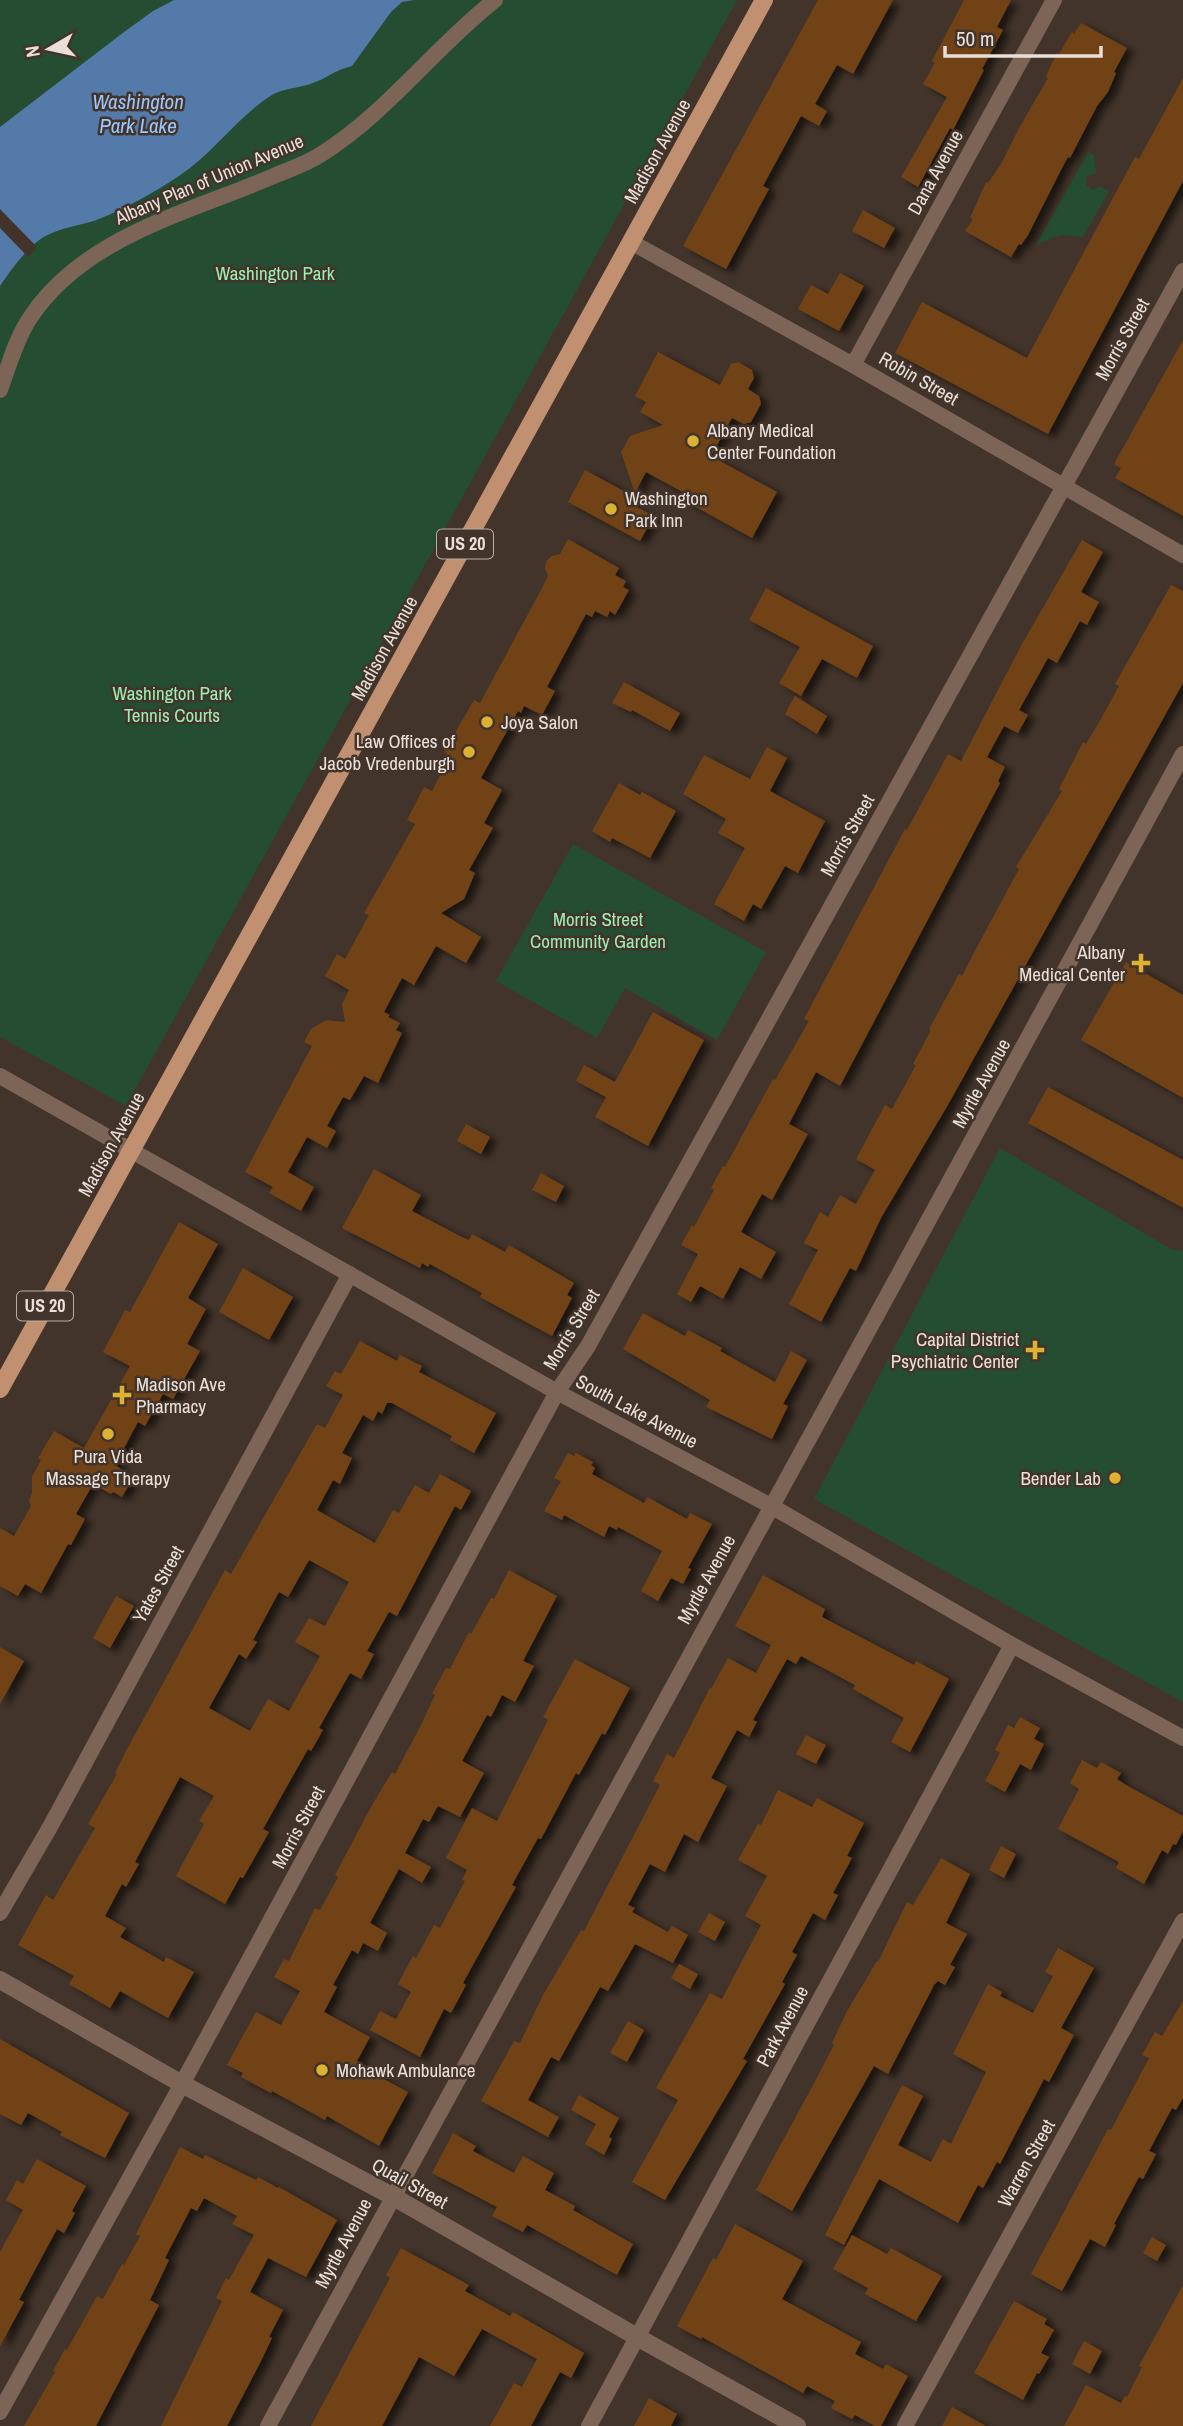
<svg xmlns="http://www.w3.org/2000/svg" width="1183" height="2426" font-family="'Archivo Narrow',sans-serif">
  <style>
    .green { fill: #254d32 }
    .water { fill: #547aa9 }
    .pier { fill: #42342a }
    .building { fill: #714218; fill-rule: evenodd; filter: url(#shadow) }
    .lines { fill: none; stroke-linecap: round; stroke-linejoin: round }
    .minor { stroke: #7c6556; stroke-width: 16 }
    .tertiary { stroke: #7c6556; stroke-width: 18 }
    .primary { stroke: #c09071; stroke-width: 18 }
    .poi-dot { fill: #ddb133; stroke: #42342a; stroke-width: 2.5 }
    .labels { text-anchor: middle; stroke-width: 5; stroke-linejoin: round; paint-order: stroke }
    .shield { fill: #42342a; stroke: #b7aca4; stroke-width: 2 }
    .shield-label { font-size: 18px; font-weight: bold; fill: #e9e0d9 }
    .street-label { font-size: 19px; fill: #e9e0d9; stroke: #42342a }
    .park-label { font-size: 19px; fill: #9aeeb3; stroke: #42342a }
    .poi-label { font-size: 19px; fill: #e9e0d9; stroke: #42342a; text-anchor: start }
    .water-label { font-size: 21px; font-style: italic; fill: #9bc7ff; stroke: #42342a }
  </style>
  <defs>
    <filter id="shadow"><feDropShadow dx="7" dy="4" stdDeviation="3.5" flood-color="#0009"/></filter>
  </defs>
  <rect width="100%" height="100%" fill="#42342a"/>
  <path class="green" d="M0,0H737L126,1106L0,1037Z
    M1088,152L1094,155L1096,173L1086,177V185L1093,190L1100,186L1109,191L1083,237L1060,235L1036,245Z
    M573,844L766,952L717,1040L625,988L597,1038L496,981Z
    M1000,1148L1171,1249L1183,1251V1702L814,1499Z"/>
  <path class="water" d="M174,0H414L402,2L391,12L352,66C337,69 327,78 313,83C301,88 283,88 272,95C237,117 214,153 179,176C155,192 126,208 99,219C78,227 57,227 38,241C24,252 10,271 0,286V127L124,32L153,11Z"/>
  <path class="pier" d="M0,209L37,247L28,257L0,228Z"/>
  <path class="building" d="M818,0H893L853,74L837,65L815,104L827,111L819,126L801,116L763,186L769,189L726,269L683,246Z
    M964,0H1011L997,27L1003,30L982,69L984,70L953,130L950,128L918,187L901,177L947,97L923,84L935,63L932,61Z
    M1081,23L1127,48L1114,72L1116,73L1108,92L1097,106L1070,158L1068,157L1062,168L1028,235L1021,245L1019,244L1011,257L965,231L973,219L970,218L986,182L988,183L1001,164L1018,130L1048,78L1046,77L1049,69L1057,53L1059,54L1072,32L1074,34Z
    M1183,78V181L1048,434L895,353L922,302L1027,358L1135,157L1139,159Z
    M863,210L895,228L884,248L852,231Z
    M840,273L864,286L839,331L798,309L811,285L828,294Z
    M1183,340V516L1115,478L1121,468L1114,464Z
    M658,352L720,385L731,364L738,362L752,370L754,378L748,389L759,396L761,404L751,422L744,424L732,418L711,456L777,492L752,538L685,501L688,495L646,472L635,493L621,452L630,436L663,425L640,412L646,402L635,396Z
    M585,470L633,496L629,503L654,516L640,541L568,502Z
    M568,539L619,568L615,575L626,581L623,587L629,590L615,615L610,611L607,617L595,611L592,617L586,614L547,687L555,691L542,715L524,706L521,713L518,711L481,778L502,790L484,823L493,828L469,870L475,873L464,899L441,913L481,937L466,963L436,946L414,985L402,978L384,1012L390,1015L388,1017L400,1023L396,1030L402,1033L378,1083L364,1076L350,1100L343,1097L327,1126L336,1131L327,1148L307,1137L288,1172L314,1187L301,1211L269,1193L273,1187L245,1172L312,1046L304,1042L311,1029L326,1020L345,1022L342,1004L349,990L325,976L337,954L345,959L369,915L364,913L415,824L407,820L424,787L432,791L450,756L444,752L474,700L480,703L541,590L548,576L545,568L546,561L552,556L560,554Z
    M1082,540L1103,552L1081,592L1099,602L1087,625L1080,621L1057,663L1048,658L1019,710L1028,715L1018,733L1004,726L987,757L1005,767L998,781L1000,783L840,1086L816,1072L789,1124L808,1134L772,1200L762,1194L741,1232L776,1252L761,1279L740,1267L723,1299L700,1286L691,1302L677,1294L698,1254L681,1245L692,1225L694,1227L714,1190L711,1188L723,1166L725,1167L773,1079L775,1080L809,1021L804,1019L905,829L907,830L948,754L961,761L1022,644Z
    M1171,585L1183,591V683L949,1103L881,1218L856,1271L850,1268L821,1322L789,1304L818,1250L804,1243L820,1212L828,1217L840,1195L856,1204L875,1170L856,1159L885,1105L892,1109L916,1065L913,1064L931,1030L929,1029L959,974L962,976L978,945L1019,869L1016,867L1062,791L1059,789L1083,742L1086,744L1102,717L1119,686L1115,684Z
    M766,588L873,646L857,678L822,659L801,696L779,683L800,647L749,620Z
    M624,682L680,713L670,731L632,710L631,712L612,703Z
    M795,696L827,716L817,734L785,714Z
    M767,747L787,758L770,791L825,821L798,873L785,866L761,909L753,904L744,921L714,904L745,848L718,833L726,819L683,794L704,755L750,779Z
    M619,783L640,795L642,792L676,811L650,858L612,838L610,842L592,831Z
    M1126,962L1183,995V1098L1081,1040Z
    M653,1012L704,1040L648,1146L595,1117L606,1097L576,1081L584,1065L615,1082Z
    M1048,1087L1183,1160V1208L1028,1123Z
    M466,1124L490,1137L481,1154L457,1141Z
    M374,1169L421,1195L412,1211L462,1237L469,1240L472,1234L505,1252L509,1245L574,1283L567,1295L572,1298L552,1336L480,1297L482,1293L430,1264L428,1267L422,1263L420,1268L342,1228Z
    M541,1173L564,1186L556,1202L532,1190Z
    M179,1222L218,1244L188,1298L206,1309L187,1344L200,1351L173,1399L163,1394L145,1426L138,1422L115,1465L124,1471L123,1474L132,1480L122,1497L113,1492L111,1494L93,1484L76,1514L85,1519L71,1545L68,1544L41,1593L25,1584L18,1596L0,1586V1528L14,1536L31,1506L29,1501L32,1493V1477L41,1460L38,1458L54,1431L84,1448L130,1366L103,1352L125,1310L130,1312Z
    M243,1268L293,1297L269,1340L219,1312Z
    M643,1313L685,1336L688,1330L722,1348L720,1351L775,1382L791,1351L807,1360L783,1404L788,1406L772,1439L706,1407L710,1400L623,1349Z
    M360,1341L397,1361L400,1355L422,1366L419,1372L496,1413L474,1453L450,1440L452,1436L392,1403H387L382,1414L378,1411L373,1421L363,1415L342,1453L352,1458L340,1484L333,1480L317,1510L375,1543L393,1510L399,1513L415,1485L429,1493L440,1474L471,1491L461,1510L455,1506L397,1616L389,1612L367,1651L374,1654L361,1679L350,1673L319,1728L323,1730L311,1751L308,1749L263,1829L269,1832L243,1878L240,1877L225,1904L176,1876L204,1824L199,1821L214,1796L180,1777L135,1862L139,1864L126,1887L122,1884L105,1916L126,1928L120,1937L164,1962L166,1957L194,1972L168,2018L120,1991L110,2008L69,1984L74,1976L18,1945L46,1895L53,1900L95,1828L88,1824L117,1774L115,1773L127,1749L225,1570L231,1574L317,1424L325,1428L343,1395L326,1386L335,1371L341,1374ZM309,1560L349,1582L325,1626L309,1618L295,1642L320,1656L289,1711L268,1699L250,1731L209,1708L239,1654L246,1659L257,1642L253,1640L279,1592L288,1597Z
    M568,1453L574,1456L576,1453L593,1462L591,1465L595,1468L592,1474L644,1503L647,1497L687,1519L690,1513L712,1524L688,1568L691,1569L683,1584L671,1578L658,1601L641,1591L662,1551L618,1527L617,1530L609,1526L604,1537L564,1515L562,1520L544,1511L561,1481L554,1478Z
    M509,1570L557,1596L523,1661L534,1666L515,1702L502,1695L491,1717L487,1715L462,1761L484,1773L460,1817L438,1806L429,1822L423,1819L405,1853L431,1867L422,1883L399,1869L370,1923L387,1933L378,1951L363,1943L358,1954L352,1950L333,1985L337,1987L324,2012L370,2037L357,2061L381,2074L380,2077L408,2092L379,2146L327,2116L325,2120L272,2091L271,2093L241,2077L243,2073L227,2065L256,2012L281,2025L300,1991L274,1977L284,1959L289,1961L315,1908L320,1910L338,1877L335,1875L372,1805L392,1772L395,1774L421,1725L435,1695L432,1693L446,1668L450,1669L469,1632L471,1634L491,1598L494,1599Z
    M763,1575L825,1609L822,1617L914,1665L916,1661L949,1679L910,1752L891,1742L904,1718L853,1689L855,1685L801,1656L796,1664L787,1659L753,1720L757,1722L749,1737L737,1730L711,1778L727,1786L698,1842L684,1834L665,1872L650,1864L628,1905L635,1908L632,1912L668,1932L672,1926L688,1935L673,1963L635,1944L608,1991L600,1987L559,2061L551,2057L528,2100L559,2117L548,2137L481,2101L514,2041L520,2043L542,1997L581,1930L584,1931L660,1785L653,1781L667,1754L674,1758L710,1688L711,1689L728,1658L756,1673L771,1645L735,1626Z
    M116,1596L134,1606L110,1648L93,1638Z
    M0,1647L24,1661L0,1704Z
    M575,1659L630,1688L605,1735L602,1733L579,1775L576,1773L541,1839L538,1838L512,1885L516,1887L463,1983L466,1985L451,2013L444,2009L420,2057L370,2030L380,2011L396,2019L411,1992L398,1984L413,1956L416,1958L434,1925L440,1928L465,1881L462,1880L467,1870L446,1858L472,1808L497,1821L548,1720L543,1717Z
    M1020,1717L1040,1728L1034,1739L1044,1744L1031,1770L1020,1764L1005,1792L985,1781L1000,1753L995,1750L1008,1725L1014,1728Z
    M806,1735L826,1745L816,1764L796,1754Z
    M1082,1760L1097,1768L1101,1762L1121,1773L1117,1779L1126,1785L1183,1816V1831L1176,1845L1173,1844L1168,1854L1162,1850L1144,1884L1116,1868L1119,1862L1058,1829L1079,1789L1070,1783Z
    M778,1790L812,1807L817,1798L864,1823L847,1856L852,1858L833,1893L838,1895L825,1920L813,1913L792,1952L797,1955L782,1982L785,1984L743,2059L747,2061L665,2200L632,2182L678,2100L656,2088L710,1993L722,1999L761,1925L745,1916L767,1876L738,1860L758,1824L761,1825Z
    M1001,1846L1016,1854L1004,1878L989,1870Z
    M941,1858L970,1874L946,1923L967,1934L950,1965L955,1967L945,1985L938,1981L934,1985L888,2074L874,2066L792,2211L756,2190L812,2087L834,2045L832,2043L846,2013L877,1961L878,1962L907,1902L913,1905Z
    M709,1913L725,1922L715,1941L698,1932Z
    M1058,1948L1094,1968L1061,2028L1074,2035L1049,2082L1044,2079L1000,2164L997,2162L983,2188L978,2185L958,2223L879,2179L844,2245L825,2235L902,2085L923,2096L898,2145L931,2162L943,2139L951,2144L986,2072L953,2054L988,1984L1002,1992L1000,1996L1033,2013L1053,1976L1045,1972Z
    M679,1964L698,1974L690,1989L671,1978Z
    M1183,2001V2098L1176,2110L1172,2108L1149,2151L1156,2154L1143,2179L1139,2177L1114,2224L1116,2225L1105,2247L1090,2239L1062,2291L1031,2274L1108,2129L1111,2130L1149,2058L1142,2055L1155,2032L1162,2036Z
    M628,2021L644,2030L627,2062L610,2053Z
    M0,2039L129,2113L105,2158L60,2135L62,2132L28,2113L21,2125L0,2114Z
    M579,2095L619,2118L609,2137L612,2139L604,2155L585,2144L596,2124L571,2110Z
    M453,2133L476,2146L473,2151L514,2173L523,2156L554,2173L545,2190L575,2206L573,2210L633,2244L617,2275L527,2225L523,2232L492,2216L497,2207L432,2173Z
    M180,2147L203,2159L205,2155L256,2180L258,2177L278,2188L279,2187L337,2220L306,2277L268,2258L250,2292L283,2310L269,2337L272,2338L260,2363L227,2426H161L222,2301L216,2298L226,2278L229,2280L254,2235L232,2224L237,2216L204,2198L197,2211L191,2208L165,2258L169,2260L150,2300L159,2305L96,2426H24L55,2372L53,2371L65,2349L67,2350L97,2296L103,2299L122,2264L124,2265L140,2236L136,2234Z
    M37,2159L86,2186L72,2211L75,2213L64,2233L57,2229L29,2281L19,2300L24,2302L0,2346V2252L23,2210L6,2200L17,2180L23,2184Z
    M735,2224L803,2261L782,2299L861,2342L855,2354L883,2369L886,2364L908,2376L881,2426H875L855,2415L852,2419L831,2408L835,2401L807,2386L803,2393L702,2337L701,2339L677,2326L713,2258L716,2260Z
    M852,2235L887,2254L891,2248L942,2276L916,2321L865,2294L868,2288L833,2269Z
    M1152,2237L1166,2245L1157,2261L1143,2253Z
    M401,2248L469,2285L465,2291L510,2316L513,2312L584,2353L571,2378L560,2372L531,2426H490L514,2383L522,2387L537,2359L482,2329L454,2376L419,2357L382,2426H311L390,2278L386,2275Z
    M1183,2285V2426H1064L1086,2385L1121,2403L1125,2396L1127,2397L1142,2367L1139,2366Z
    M1014,2301L1047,2319L1044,2324L1054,2330L1041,2353L1049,2357L1039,2374L1037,2373L1023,2400L974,2373Z
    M1084,2341L1102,2351L1090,2374L1072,2364Z
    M649,2398L677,2414L671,2426H634Z
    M952,2407L986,2426H942Z"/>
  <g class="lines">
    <path class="minor" d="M631,242L853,365L1183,555
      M853,365L1054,0
      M0,390C8,368 15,342 28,321C82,236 189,213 276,175C290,169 306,164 320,155C386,114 434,48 495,0
      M0,1076L557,1392L771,1506L1012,1645L1183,1738
      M0,1913L50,1827L350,1274
      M0,2412L182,2084L557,1392L588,1346L1183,271
      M268,2426C569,1867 881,1313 1183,754
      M589,2426L1012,1645
      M905,2426L1183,1921"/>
    <path class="tertiary" d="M0,1980L182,2084L392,2196L637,2337L797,2426"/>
    <path class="primary" d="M0,1389L764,0"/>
  </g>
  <g class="poi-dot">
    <circle cx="693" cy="441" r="7"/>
    <circle cx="611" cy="509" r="7"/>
    <circle cx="487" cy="722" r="7"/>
    <circle cx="469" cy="752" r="7"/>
    <path d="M1137.5 952.5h7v7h7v7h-7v7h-7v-7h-7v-7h7z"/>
    <path d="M1031.5 1339.5h7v7h7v7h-7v7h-7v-7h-7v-7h7z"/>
    <path d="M118.5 1384.5h7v7h7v7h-7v7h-7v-7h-7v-7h7z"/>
    <circle cx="108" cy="1434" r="7"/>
    <circle cx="1115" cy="1478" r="7"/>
    <circle cx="322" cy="2070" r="7"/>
  </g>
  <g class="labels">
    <g class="shield">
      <rect x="437" y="529.5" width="56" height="29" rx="5"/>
      <rect x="17" y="1291.5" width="56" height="29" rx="5"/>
    </g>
    <g class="shield-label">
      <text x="465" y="550">US 20</text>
      <text x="45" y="1312">US 20</text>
    </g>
    <g class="street-label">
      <text transform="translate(657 151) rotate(-61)" y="7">Madison Avenue</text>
      <text transform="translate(935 172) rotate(-61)" y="7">Dana Avenue</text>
      <text transform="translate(209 179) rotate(-23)" y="7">Albany Plan of Union Avenue</text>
      <text transform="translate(1122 339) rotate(-61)" y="7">Morris Street</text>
      <text transform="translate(919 378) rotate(30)" y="7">Robin Street</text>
      <text transform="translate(384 648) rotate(-61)" y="7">Madison Avenue</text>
      <text transform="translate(847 835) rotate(-61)" y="7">Morris Street</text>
      <text transform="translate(981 1083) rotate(-61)" y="7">Myrtle Avenue</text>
      <text transform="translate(111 1144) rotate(-61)" y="7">Madison Avenue</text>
      <text transform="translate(571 1329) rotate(-59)" y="7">Morris Street</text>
      <text transform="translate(637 1411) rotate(28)" y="7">South Lake Avenue</text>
      <text transform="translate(706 1579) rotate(-61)" y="7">Myrtle Avenue</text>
      <text transform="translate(158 1584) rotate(-61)" y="7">Yates Street</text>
      <text transform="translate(298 1827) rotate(-62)" y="7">Morris Street</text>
      <text transform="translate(782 2026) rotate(-62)" y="7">Park Avenue</text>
      <text transform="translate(1026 2163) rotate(-61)" y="7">Warren Street</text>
      <text transform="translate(410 2183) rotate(29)" y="7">Quail Street</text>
      <text transform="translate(343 2243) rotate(-62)" y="7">Myrtle Avenue</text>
    </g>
    <g class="park-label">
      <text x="275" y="280">Washington Park</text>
      <text x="172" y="700">Washington Park<tspan x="172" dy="22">Tennis Courts</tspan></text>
      <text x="598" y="926">Morris Street<tspan x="598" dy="22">Community Garden</tspan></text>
    </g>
    <g class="poi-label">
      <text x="707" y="437">Albany Medical<tspan x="707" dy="22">Center Foundation</tspan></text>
      <text x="625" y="505">Washington<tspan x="625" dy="22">Park Inn</tspan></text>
      <text x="501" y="729">Joya Salon</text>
      <text x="455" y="748" text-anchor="end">Law Offices of<tspan x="455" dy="22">Jacob Vredenburgh</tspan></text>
      <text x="1125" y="959" text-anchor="end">Albany<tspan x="1125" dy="22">Medical Center</tspan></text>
      <text x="1019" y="1346" text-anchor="end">Capital District<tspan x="1019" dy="22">Psychiatric Center</tspan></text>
      <text x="136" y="1391">Madison Ave<tspan x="136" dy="22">Pharmacy</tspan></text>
      <text x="108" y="1463" text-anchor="middle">Pura Vida<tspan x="108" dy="22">Massage Therapy</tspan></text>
      <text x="1101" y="1485" text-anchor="end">Bender Lab</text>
      <text x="336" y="2077">Mohawk Ambulance</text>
    </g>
    <g class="water-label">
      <text x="138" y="109">Washington<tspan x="138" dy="24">Park Lake</tspan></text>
    </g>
  </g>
  <g transform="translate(49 49) rotate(261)" stroke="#42342a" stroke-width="5" paint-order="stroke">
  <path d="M0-5L12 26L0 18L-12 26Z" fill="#e9e0d9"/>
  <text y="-10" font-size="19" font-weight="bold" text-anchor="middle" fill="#e9e0d9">N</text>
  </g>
  <path d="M945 46v10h156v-10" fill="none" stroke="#e9e0d9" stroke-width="3.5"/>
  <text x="956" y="46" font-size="21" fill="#e9e0d9" stroke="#42342a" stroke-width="5" paint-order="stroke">50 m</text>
</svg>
